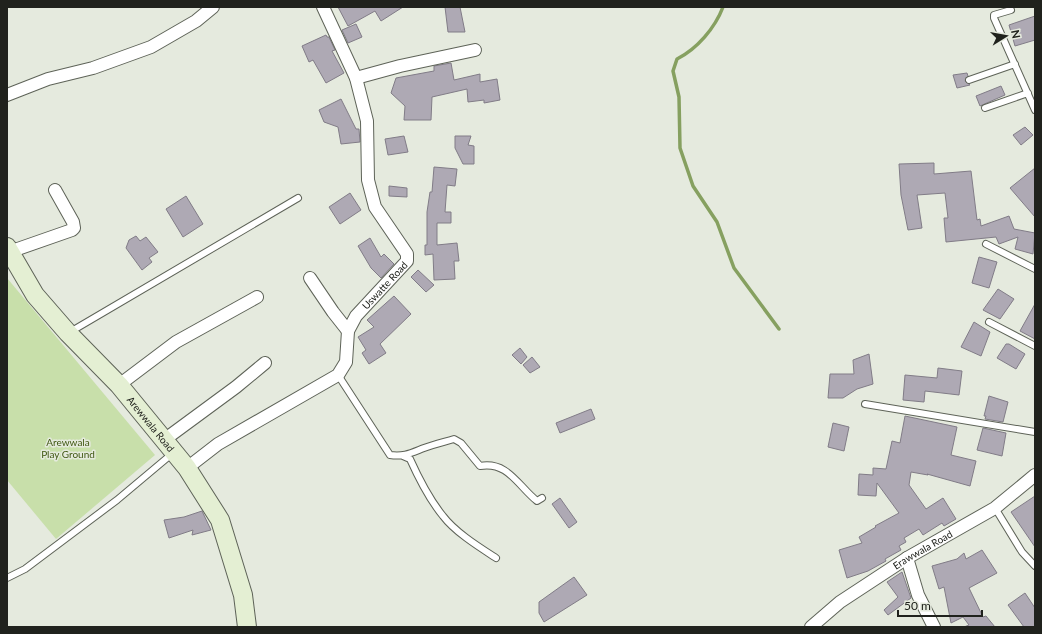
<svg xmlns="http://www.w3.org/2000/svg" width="1042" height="634" font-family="Lato,sans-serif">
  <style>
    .green { fill: #c8dfaa }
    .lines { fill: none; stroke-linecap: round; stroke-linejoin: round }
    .stream { stroke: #86a060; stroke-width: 3.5 }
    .building { fill: #aea9b4; stroke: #817c87 }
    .lane-casing { stroke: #5e6358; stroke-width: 8 }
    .street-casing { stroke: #5e6358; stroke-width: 14 }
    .secondary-casing { stroke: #5e6358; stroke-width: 20 }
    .lane { stroke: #fff; stroke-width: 6 }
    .street { stroke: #fff; stroke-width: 12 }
    .secondary { stroke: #e4efd3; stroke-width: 18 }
    .labels { text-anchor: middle; stroke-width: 3; stroke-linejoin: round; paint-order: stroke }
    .street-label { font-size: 10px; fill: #20221d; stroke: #e5eade }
    .park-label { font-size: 10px; fill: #3f5711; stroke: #e5eade }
  </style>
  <rect width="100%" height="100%" fill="#e5eade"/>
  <path class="green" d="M7,278L155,455L56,539L7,480Z"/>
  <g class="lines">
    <path class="stream" d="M723,7C715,28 697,49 677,59L673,71L679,97L680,148L693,186L717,222L734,268L779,329"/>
  </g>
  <path class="building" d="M338,7H403L381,21L375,11L348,26Z
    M445,7H460L465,32H448Z
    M1035,16V40L1015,46L1009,25Z
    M356,24L362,37L348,43L342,30Z
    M326,35L327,37H329L335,50L332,51L344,73L326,83L313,60L309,62L302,46Z
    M451,63L454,80L480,74V82L497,79L500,100L484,103V100L468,102L467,89L432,97L431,120H404L405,106L391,93L396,78L434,71V66Z
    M967,73L968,76L965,81L970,85L957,88L953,75Z
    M1001,86L1005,95L980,106L976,96Z
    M341,99L356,129H359L360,142L341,144L338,127L324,122L319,110Z
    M1025,127L1033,135L1021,145L1013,135Z
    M404,136L408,152L388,155L385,139Z
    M455,136H471L468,145L474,146V164H463L455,148Z
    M934,163V174L971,171L977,220L980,219L981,226L1009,216L1014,229L1035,233L1033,254L1015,249L1018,237L999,244L996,237L946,242L944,218H948L945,193L917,195L922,228L908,230L901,195L899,164Z
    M434,167L457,169L455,186L447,185L445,212H451V223H437V245L457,243L459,261H454L455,279L434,280L433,254L425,255V245H427V212L430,192H432Z
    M1035,168V217L1010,188Z
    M389,186L407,188V197L389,196Z
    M350,193L361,210L340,224L329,207Z
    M186,196L203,224L183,237L166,209Z
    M136,236L140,241L146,237L158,252L149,258L152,262L142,270L126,248L129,240Z
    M370,238L381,257L384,254L394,264L381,278L371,268L358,246Z
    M979,257L997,262L989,288L972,283Z
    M418,270L434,285L426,292L411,277Z
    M998,289L1014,299L1000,319L983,310Z
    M394,296L411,314L380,344L386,353L369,364L362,353L366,350L358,337L374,327L367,320Z
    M1035,304V339L1020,331Z
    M974,322L990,332L981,356L961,347Z
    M1006,344H1009L1025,354L1016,369L997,358Z
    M520,348L527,357L521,364L512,355Z
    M869,354L873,384L857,389L843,398H828L830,374H854L853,360Z
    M532,357L540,367L530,373L523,365Z
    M938,368L962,371L959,395L925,391L924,402L903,400L905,375L937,378Z
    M989,396L1008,402L1003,422L985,419L986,416H984Z
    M591,409L595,419L560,433L556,423Z
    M905,416L957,427L951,455L976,461L970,486L927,474L928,475L911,472L909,485L926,509L943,498L956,519L944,526L942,523L923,535L919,529L904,538L906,542L899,546L901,550L885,559L886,561L868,571L847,578L839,550L862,543L859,537L876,527L875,526L899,513L877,483L876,496L858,495L859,474L873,475V468L886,469L892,441L900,443Z
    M833,423L849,427L844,451L828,447Z
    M983,428L1006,433L1002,456L977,450Z
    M1035,496V547L1011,512Z
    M560,498L577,522L569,528L552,504Z
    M202,511L211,530L192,535L193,530L169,538L164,520L184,517Z
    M982,550L997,573L969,588L983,617L986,616L995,627H964L969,625L963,617L951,623L944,587L939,589L932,566L957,559L964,553L966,559Z
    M902,572L911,598L888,615L884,610L898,597L887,582Z
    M574,577L587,595L544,622L539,613V602Z
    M1025,593L1035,608V627H1024L1008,605Z"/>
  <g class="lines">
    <defs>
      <path id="lane" d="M1011,10L994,15V18L1035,110
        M969,80L1015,64
        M985,108L1028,93
        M986,244L1035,269
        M989,322L1035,346
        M70,332L298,198
        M338,375L390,455C404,457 411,453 424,448C434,444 444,442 454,439L461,443L480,466C508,461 518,486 537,501L542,498
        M865,404L1035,432
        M403,456L410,459C419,479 429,499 443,516C455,532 479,547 496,558
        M995,508L1022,552L1035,566
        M7,578L25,569L117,500L173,453"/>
      <g id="street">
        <path d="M356,78L400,66L475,50"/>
        <path d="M7,95L48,79L93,68L151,47L196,21L213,7"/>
        <path d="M9,252L72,230L74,228L73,222L55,190"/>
        <path d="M310,278L333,312L348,331"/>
        <path d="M119,385L176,342L257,297"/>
        <path d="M164,440L236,387L265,363"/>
        <path id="s1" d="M187,468L218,444L338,375L346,362L348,331L356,316L407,261V254L375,207L368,180L367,121L356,78L323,7"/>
        <path d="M907,558L918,595L934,627"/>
        <path id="s2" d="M811,627L840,602L907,558L995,508L1035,475"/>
      </g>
      <g id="secondary">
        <path id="s3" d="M7,247L35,295L68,333L119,385L187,468L220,520L243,595L247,627"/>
      </g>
    </defs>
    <use href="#lane" class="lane-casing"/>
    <use href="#street" class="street-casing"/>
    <use href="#secondary" class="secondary-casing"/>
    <use href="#lane" class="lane"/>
    <use href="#street" class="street"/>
    <use href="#secondary" class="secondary"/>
  </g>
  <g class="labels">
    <g class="street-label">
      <text dy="4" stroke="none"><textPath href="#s1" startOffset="283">Uswatte Road</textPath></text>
      <text dy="4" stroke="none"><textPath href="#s3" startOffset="229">Arewwala Road</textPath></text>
      <text dy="4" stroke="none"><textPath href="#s2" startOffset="136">Erawwala Road</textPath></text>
    </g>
    <g class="park-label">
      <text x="68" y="446">Arewwala<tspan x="68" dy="12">Play Ground</tspan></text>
    </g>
  </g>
  <rect width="1042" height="634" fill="none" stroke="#20221d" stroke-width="16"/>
  <g transform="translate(1006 36) rotate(79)" stroke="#e5eade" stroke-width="3" paint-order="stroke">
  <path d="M0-3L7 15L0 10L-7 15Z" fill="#20221d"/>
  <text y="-6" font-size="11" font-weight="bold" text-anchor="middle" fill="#20221d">N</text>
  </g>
  <path d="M898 610v6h84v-6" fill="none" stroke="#20221d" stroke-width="2"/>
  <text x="904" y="610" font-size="12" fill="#20221d" stroke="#e5eade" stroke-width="3" paint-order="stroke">50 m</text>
</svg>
